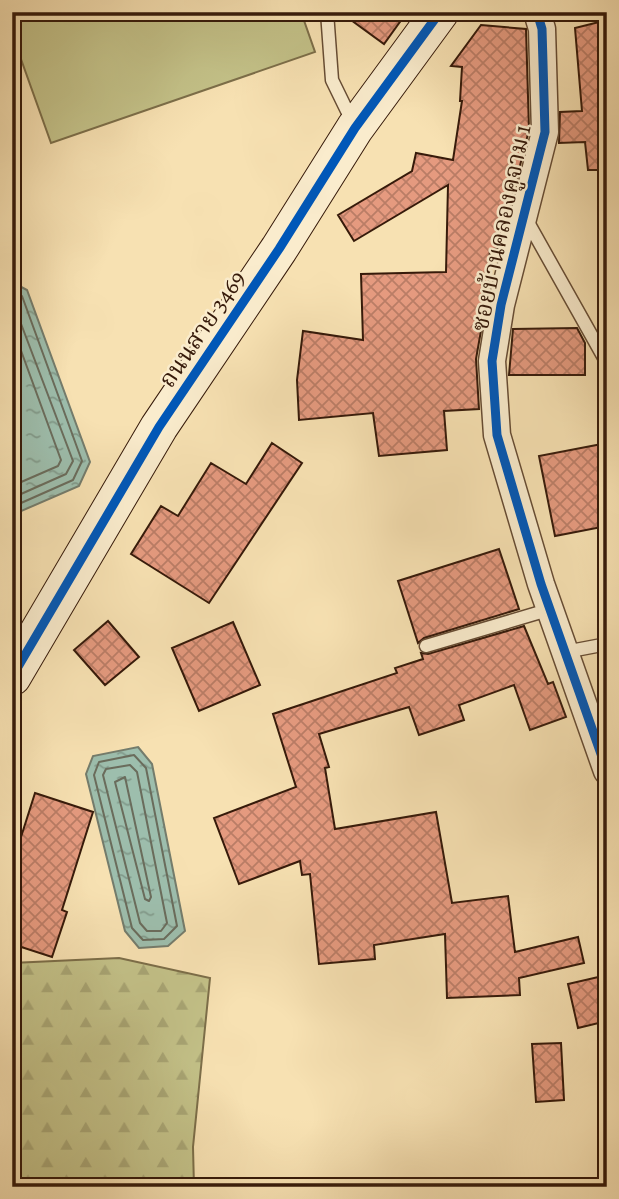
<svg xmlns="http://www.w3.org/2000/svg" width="619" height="1199" font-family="Alegreya,'Noto Serif Thai',serif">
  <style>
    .green { fill: #c3c188; stroke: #7c6e49; stroke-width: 2 }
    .forest { fill: url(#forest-firs); stroke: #7c6e49; stroke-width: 2 }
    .water { fill: url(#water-ripples); stroke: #747c6c; stroke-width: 2 }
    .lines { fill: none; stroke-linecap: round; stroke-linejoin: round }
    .shore { stroke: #6a6c5c; stroke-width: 2 }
    .building { fill: url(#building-cross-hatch); stroke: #361a0a; stroke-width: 2 }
    .lane-casing { stroke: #664c34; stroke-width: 15 }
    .street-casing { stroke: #664c34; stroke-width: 29 }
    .secondary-casing { stroke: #361a0a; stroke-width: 39 }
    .lane { stroke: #faeccd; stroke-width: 12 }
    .street { stroke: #faeccd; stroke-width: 26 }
    .secondary { stroke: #faeccd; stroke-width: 37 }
    .cycleway-casing { stroke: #faeccd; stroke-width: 13 }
    .cycleway { stroke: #0057b8; stroke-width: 9 }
    .labels { text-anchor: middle; stroke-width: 5; stroke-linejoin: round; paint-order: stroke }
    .street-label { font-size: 24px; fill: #361a0a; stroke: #faeccd }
  </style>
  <defs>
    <pattern id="forest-firs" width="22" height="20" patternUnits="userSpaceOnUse" patternTransform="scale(1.75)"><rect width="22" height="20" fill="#c3c188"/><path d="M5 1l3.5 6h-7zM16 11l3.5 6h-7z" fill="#a8a574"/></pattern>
    <pattern id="water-ripples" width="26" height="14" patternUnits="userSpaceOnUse" patternTransform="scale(1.75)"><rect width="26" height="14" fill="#9dbead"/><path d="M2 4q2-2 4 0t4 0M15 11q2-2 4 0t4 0" fill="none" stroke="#819a8b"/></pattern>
    <pattern id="building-cross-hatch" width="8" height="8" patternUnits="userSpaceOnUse" patternTransform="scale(1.75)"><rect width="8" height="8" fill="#e59a7f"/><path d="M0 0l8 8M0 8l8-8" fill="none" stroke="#ba7d66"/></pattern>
  </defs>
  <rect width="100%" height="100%" fill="#f7e1b2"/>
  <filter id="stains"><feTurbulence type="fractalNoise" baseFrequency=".00286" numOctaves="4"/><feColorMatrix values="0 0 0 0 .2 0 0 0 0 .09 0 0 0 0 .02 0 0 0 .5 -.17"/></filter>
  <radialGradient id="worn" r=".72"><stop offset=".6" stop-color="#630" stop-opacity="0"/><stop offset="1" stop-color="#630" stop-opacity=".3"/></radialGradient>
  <path class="green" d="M12,12H301L315,52L51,143L12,34Z"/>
  <path class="forest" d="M119,958L210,978L193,1147L194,1187H12V963Z"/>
  <path class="water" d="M12,282L27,290L90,462L79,486L12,515Z
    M138,747L152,764L185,931L168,946L139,948L125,931L86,774L93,756Z"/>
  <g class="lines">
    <path class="shore" d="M12,290L22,296L82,461L73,480L12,507
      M12,300L73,461L66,474L12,498
      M12,326L61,460L58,466L12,486
      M134,755L146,768L177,926L164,939L143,940L132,928L94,775L99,762Z
      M130,765L137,772L167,923L161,931H147L140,923L103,775L106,769Z
      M125,777L151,897L149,901L145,899L115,782Z"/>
  </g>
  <path class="building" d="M340,12H407L384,44Z
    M607,20V170H588L585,142L559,143L560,112L582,111L575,28Z
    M481,25L526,29L529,130L507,217L501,216L499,249H490L488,291L476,359L479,409L444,411L447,450L379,456L373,413L299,420L297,380L303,331L363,340L361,274L446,272L448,185L354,241L338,215L412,171L416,153L453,160L462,101H460L462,67L451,66Z
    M577,328L585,343V375H509L513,329Z
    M272,443L302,463L209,603L131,554L161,506L178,516L211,463L246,484Z
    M607,443V526L555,536L539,456Z
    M499,549L519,609L424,638L418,643L398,581Z
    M108,621L139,657L105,685L74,650Z
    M233,622L260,685L199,711L172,648Z
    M524,626L548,684L553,682L566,717L530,730L514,685L459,705L464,720L419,735L409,707L319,734L329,767L325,768L335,829L436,812L452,903L508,896L515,952L578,937L584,963L519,978L520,995L447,998L445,934L374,945L375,959L319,964L310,874L302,875L300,861L239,884L214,818L296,787L273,714L397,673L395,668L423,659L421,653L428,654Z
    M35,793L93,812L62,910L67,912L52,957L12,944V834L21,837Z
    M607,975V1021L578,1028L568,984Z
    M561,1043L564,1100L536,1102L532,1044Z"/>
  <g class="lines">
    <defs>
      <path id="lane" d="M327,12L332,80L352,121
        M525,217L607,363
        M426,646L551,609
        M565,652L607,644"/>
      <path id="street" d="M537,12L542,29L545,132L501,305L492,361L497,435L541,584L607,771"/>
      <path id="secondary" d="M12,677L159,427L279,249L355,128L440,12"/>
    </defs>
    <use href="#lane" class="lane-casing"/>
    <use href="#street" class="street-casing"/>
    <use href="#secondary" class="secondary-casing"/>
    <use href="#lane" class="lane"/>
    <use href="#street" class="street"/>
    <use href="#secondary" class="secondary"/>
    <defs>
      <path id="cycleway" d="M537,12L542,29L545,132L501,305L492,361L497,435L541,584L607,771
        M12,677L159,427L279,249L355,128L440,12"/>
    </defs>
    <use href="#cycleway" class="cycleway-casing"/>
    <use href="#cycleway" class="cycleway"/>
  </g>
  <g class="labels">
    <g class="street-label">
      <text transform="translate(501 228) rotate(-78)" y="8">ซอยบ้านคลองคูจาม 1</text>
      <text transform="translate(202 329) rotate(-56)" y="8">ถนนสาย 3469</text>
    </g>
  </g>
  <rect width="619" height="1199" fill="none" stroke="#f7e1b2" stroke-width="42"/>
  <rect x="14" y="14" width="591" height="1171" fill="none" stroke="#361a0a" stroke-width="3.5"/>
  <rect x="21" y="21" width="577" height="1157" fill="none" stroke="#361a0a" stroke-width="2"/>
  <rect width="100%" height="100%" filter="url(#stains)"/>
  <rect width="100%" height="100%" fill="url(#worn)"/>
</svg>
